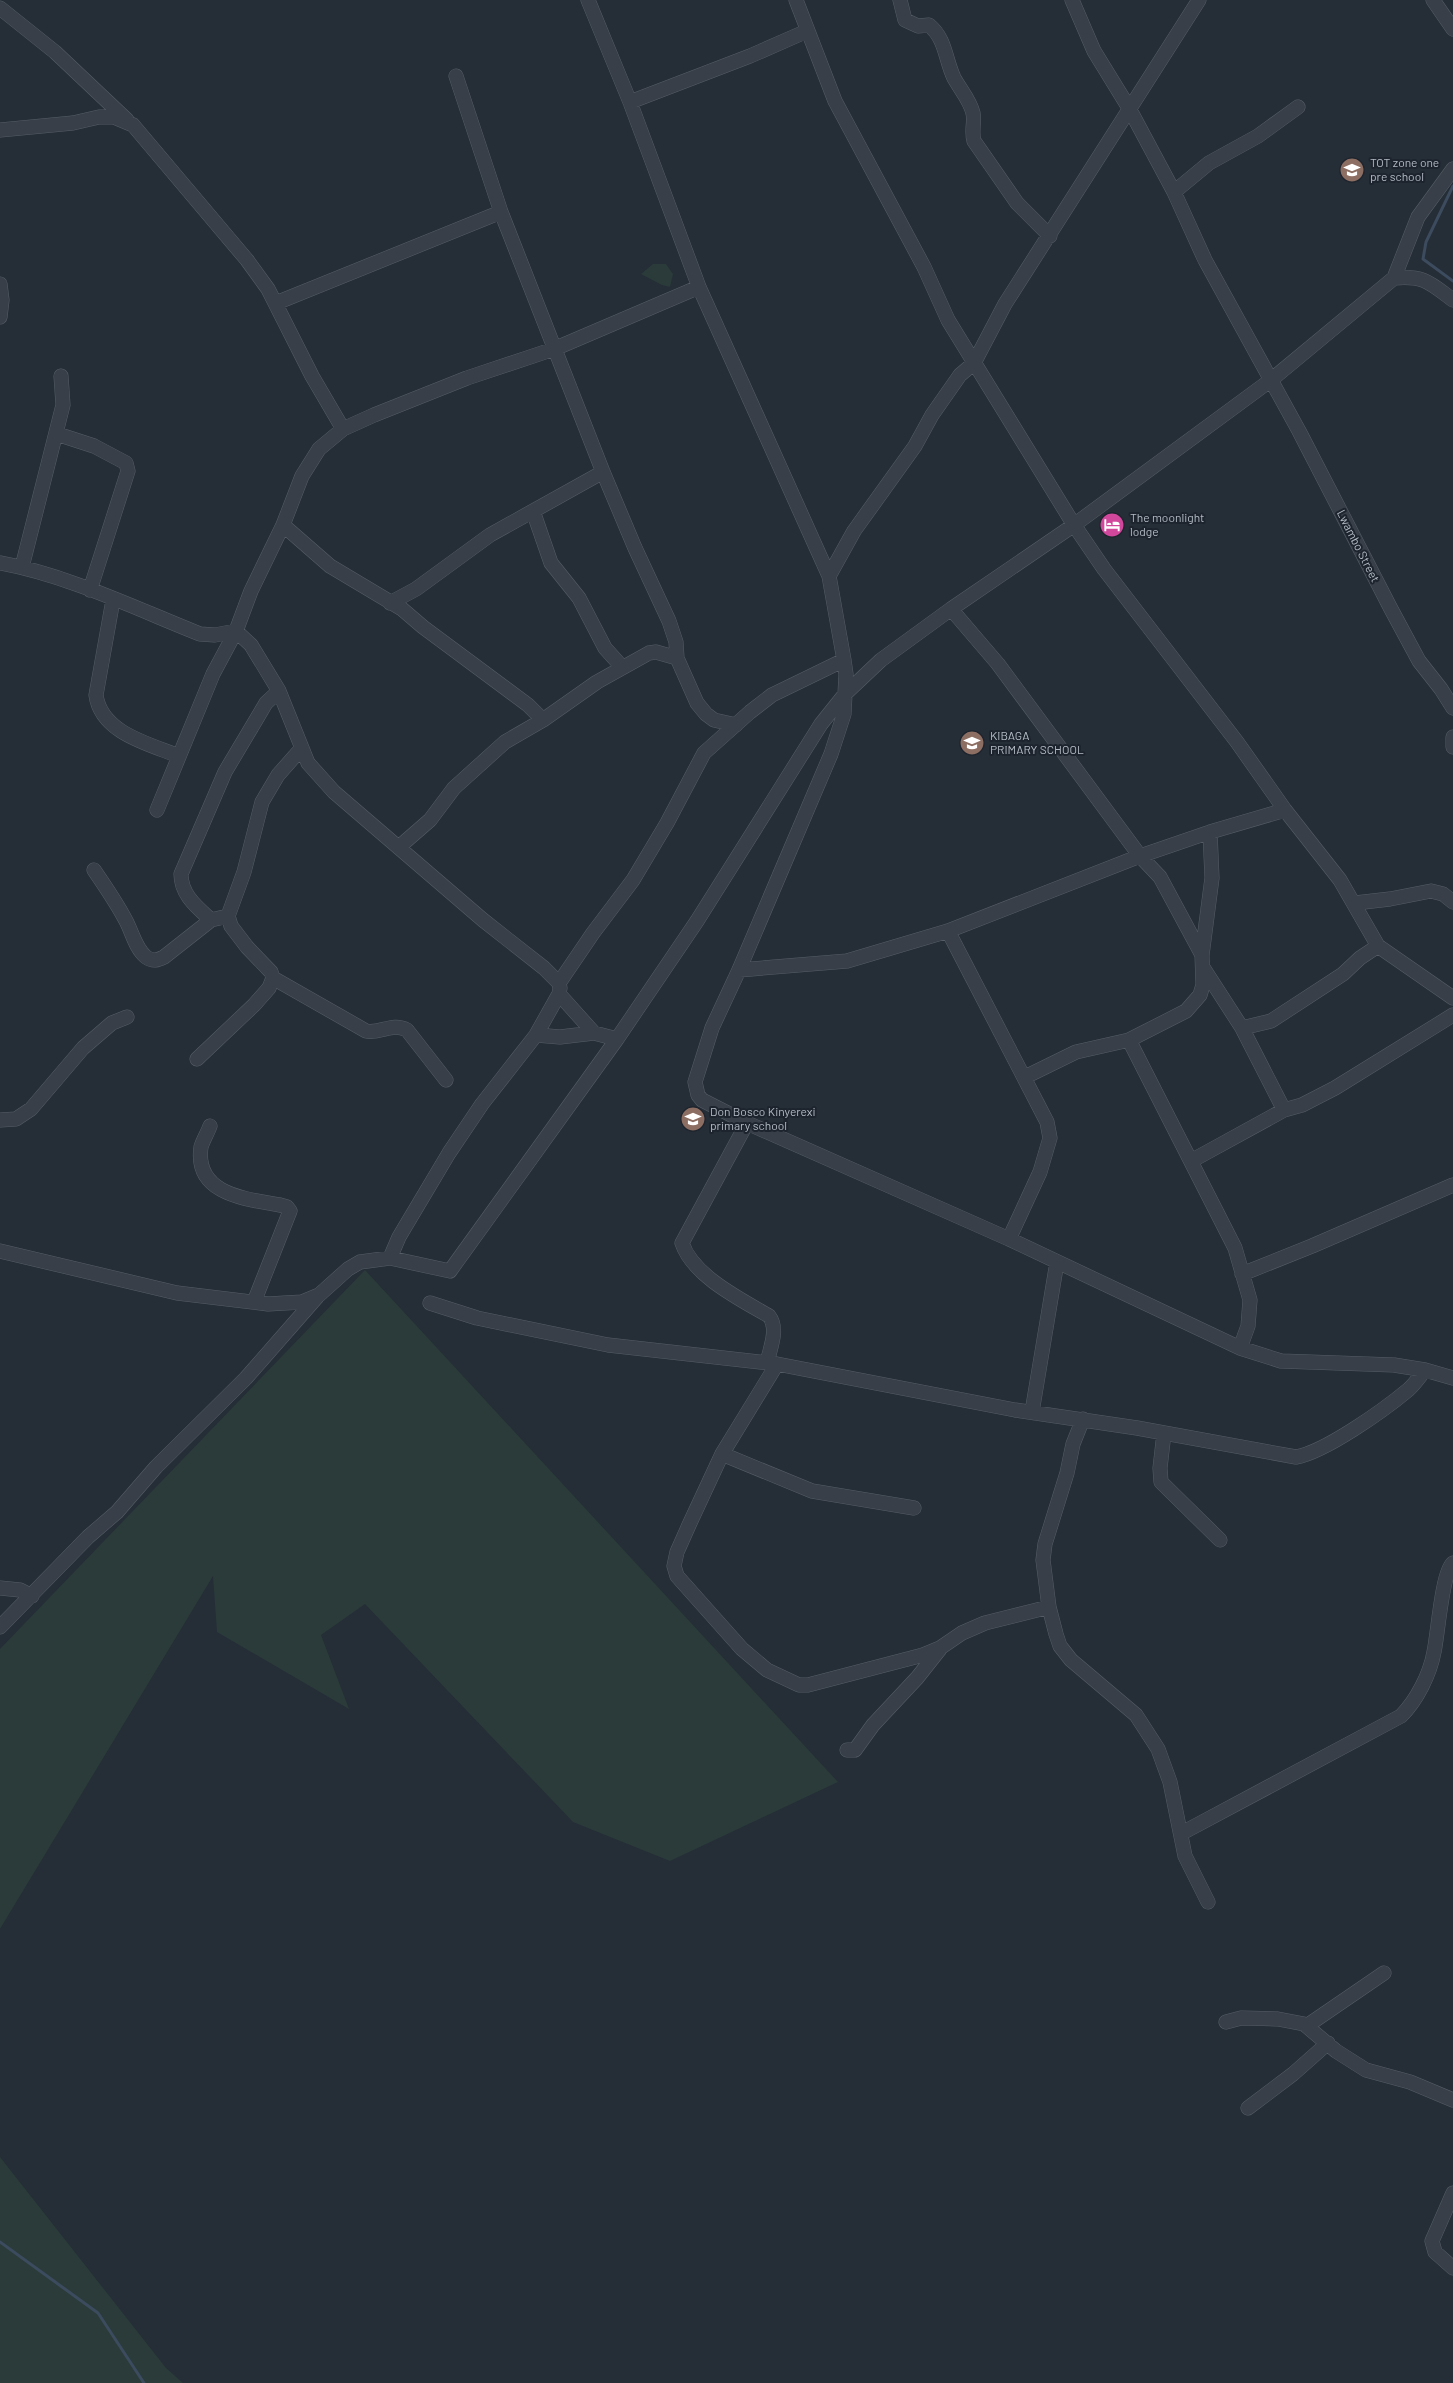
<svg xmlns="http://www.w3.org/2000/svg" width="1453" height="2383" font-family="Barlow,sans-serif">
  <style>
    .green { fill: #2a3b3a }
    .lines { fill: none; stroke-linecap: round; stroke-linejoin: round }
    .stream { stroke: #3c4b5e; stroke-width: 3 }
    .minor-casing { stroke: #565d66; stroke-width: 15 }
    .minor { stroke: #383f48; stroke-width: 14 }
    .labels { text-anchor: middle; stroke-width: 4; stroke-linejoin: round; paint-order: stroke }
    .poi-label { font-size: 12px; fill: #b3bac4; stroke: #1d242d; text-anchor: start }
    .street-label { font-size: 12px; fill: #b3bac4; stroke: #1d242d }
  </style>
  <rect width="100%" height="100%" fill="#252d37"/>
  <path class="green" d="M653,264H666L673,274L670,287L662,285L641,274Z
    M365,1270L838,1782L670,1861L573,1822L365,1604L321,1635L349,1709L217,1632L213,1576L0,1929V1649Z
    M0,2157L166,2368L183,2383H0Z"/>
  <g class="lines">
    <path class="stream" d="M1453,186L1426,242L1423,259L1453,281
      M0,2242L98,2313L144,2383"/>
    <defs>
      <path id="minor" d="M588,0L630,102L699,287L829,576L844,660L846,674L844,714L831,754L739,970L712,1028L695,1082L698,1095L702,1100L747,1123L1009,1239L1240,1348L1281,1361L1394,1365L1425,1370L1453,1378
        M796,0L835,101L924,267L948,320L1074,525L1104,569L1237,742L1285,810L1340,880L1378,946L1453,998
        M900,0L905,20L918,26L929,25C946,39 945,59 954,78C960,89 970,100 973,113C975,122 971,131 974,141L1017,203L1050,236
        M1072,0L1094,51L1129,108L1174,192L1205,260L1299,431L1391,609L1419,661L1441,689L1453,708
        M1433,0L1453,29
        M0,8L55,52L127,120
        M456,76L501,212L603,472L635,548L669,621L676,642L677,658L697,703L706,714L714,720L736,725
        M630,102L750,56L807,31
        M0,130L73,123L99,117H114L133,125L247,260L268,289L312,376L343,429
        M1174,192L1209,163L1258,136L1298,107
        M1394,278L1418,217L1453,169
        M0,284L2,300L0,317
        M276,303L501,212
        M57,434L94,446L126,463L128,471L90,590
        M533,511L551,563L579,598L605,648L622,667
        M283,525L330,566L402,609L423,627L528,705L543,720
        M0,563C67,575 137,609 200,634L215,635L236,631L251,645L279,691L308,763L334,792L483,920L544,968L559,983L560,988L559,994L536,1035L482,1104L449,1153L399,1237L390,1258
        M22,567L63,405L61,376
        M829,576L854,531L915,446L932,415L960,375L974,363L1005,304L1199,0
        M113,600L96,695C101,733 149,744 179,756
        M390,603L416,589L490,535L603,472
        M951,609L998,664L1140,856L1160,877L1202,955L1203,985L1200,995L1186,1011L1129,1040L1076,1052L1025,1077
        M1453,747V737
        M157,810L213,674L236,631L251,591L283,525L302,476L319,449L343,429L374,415L467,378L554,349L699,287
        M399,847L430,820L454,788L505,742L543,720L597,682L649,653L656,652L677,658
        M94,870C105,886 116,902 125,919C132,931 135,948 146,957C153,962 158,960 164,957L211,920
        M1355,903L1390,899L1431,891L1443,894L1453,902
        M228,916L211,920C197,907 181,895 181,874L225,772L266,703L279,691
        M948,931L1047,1122L1050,1138L1040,1172L1009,1239
        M1202,955L1212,878L1210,832
        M1204,969L1242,1028L1284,1110
        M739,970L847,961L948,931L1140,856L1210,832L1285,810
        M273,978L366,1031C381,1034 392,1022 407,1030L446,1080
        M559,983L593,933L633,880L667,823L704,753L750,712L772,695L844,660
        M559,994L594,1033L617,1039
        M1242,1028L1271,1021L1343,974L1360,958L1378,946
        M536,1035L560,1037L594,1033
        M1129,1040L1235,1248L1250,1300L1248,1326L1240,1348
        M197,1059L254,1005L269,988L273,978L271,972L247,947L231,926L228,916L244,872L262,802L278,775L301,749
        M0,1120L16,1119L31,1109L83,1048L112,1023L127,1017
        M747,1123L682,1243C693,1276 740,1299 769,1316C779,1329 770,1348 767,1363
        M210,1126C208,1132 203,1140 201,1147C194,1195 247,1199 280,1205L287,1207L290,1211L254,1302
        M1191,1161L1284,1110L1302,1105L1335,1088L1453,1015
        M0,1251L177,1293L268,1304L302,1302L319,1295L348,1269L360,1262L390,1258L450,1271L617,1039L697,921L821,724L845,694L881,660L951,609L1074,525L1271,380L1394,278C1424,275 1430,283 1453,300
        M1242,1274L1312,1246L1453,1185
        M430,1303L477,1318L608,1345L777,1364L1015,1410L1137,1428L1296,1457C1325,1452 1384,1410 1408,1390C1414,1385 1420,1376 1425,1370
        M777,1364L722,1454L689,1525L677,1552L674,1566L677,1576L742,1649L767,1670L799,1685H808L923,1655L940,1648L962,1633L985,1623L1049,1607
        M1032,1412L1057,1262
        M1083,1419L1073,1444L1067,1473L1045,1544L1043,1560L1049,1607L1056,1634L1060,1646L1071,1660L1136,1715L1158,1749L1170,1782L1185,1856L1208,1902
        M1164,1433L1160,1468L1161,1482L1220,1540
        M722,1454L812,1491L914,1508
        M0,1588L20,1590L32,1596
        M0,1627L88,1537L117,1512L156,1467L246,1378L317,1297
        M847,1750H855L873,1725L917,1678L940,1649
        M1182,1833L1401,1716C1417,1700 1430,1674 1434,1652C1438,1634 1442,1572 1453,1563
        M1226,2022L1241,2018L1278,2019L1304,2024L1336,2051L1366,2070L1410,2082L1453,2100
        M1308,2025L1384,1973
        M1248,2108L1293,2074L1328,2043
        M1453,2193L1432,2241L1435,2252L1453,2268"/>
    </defs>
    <use href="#minor" class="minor-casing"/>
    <use href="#minor" class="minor"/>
  </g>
  <defs>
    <symbol id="school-disc" viewBox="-11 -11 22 22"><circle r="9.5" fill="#8d6e63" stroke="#1d242d"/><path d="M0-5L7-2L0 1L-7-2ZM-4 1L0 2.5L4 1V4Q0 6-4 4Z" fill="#fff"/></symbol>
    <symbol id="hotel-disc" viewBox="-11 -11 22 22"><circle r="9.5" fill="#d1479c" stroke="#1d242d"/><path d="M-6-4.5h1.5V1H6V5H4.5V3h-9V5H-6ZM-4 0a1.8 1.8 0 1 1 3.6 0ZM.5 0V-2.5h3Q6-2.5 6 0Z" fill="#fff"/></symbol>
  </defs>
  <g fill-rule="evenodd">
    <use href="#school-disc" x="1338" y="156" width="28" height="28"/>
    <use href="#hotel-disc" x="1098" y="511" width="28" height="28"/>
    <use href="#school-disc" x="958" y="729" width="28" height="28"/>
    <use href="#school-disc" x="679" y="1105" width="28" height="28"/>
  </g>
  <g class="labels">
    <g class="poi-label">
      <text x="1370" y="167">TOT zone one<tspan x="1370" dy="14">pre school</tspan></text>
      <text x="1130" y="522">The moonlight<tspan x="1130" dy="14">lodge</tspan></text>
      <text x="990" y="740">KIBAGA<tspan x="990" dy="14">PRIMARY SCHOOL</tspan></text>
      <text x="710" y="1116">Don Bosco Kinyerexi<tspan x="710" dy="14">primary school</tspan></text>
    </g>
    <g class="street-label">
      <text transform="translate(1358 546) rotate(63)" y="4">Lwambo Street</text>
    </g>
  </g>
</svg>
